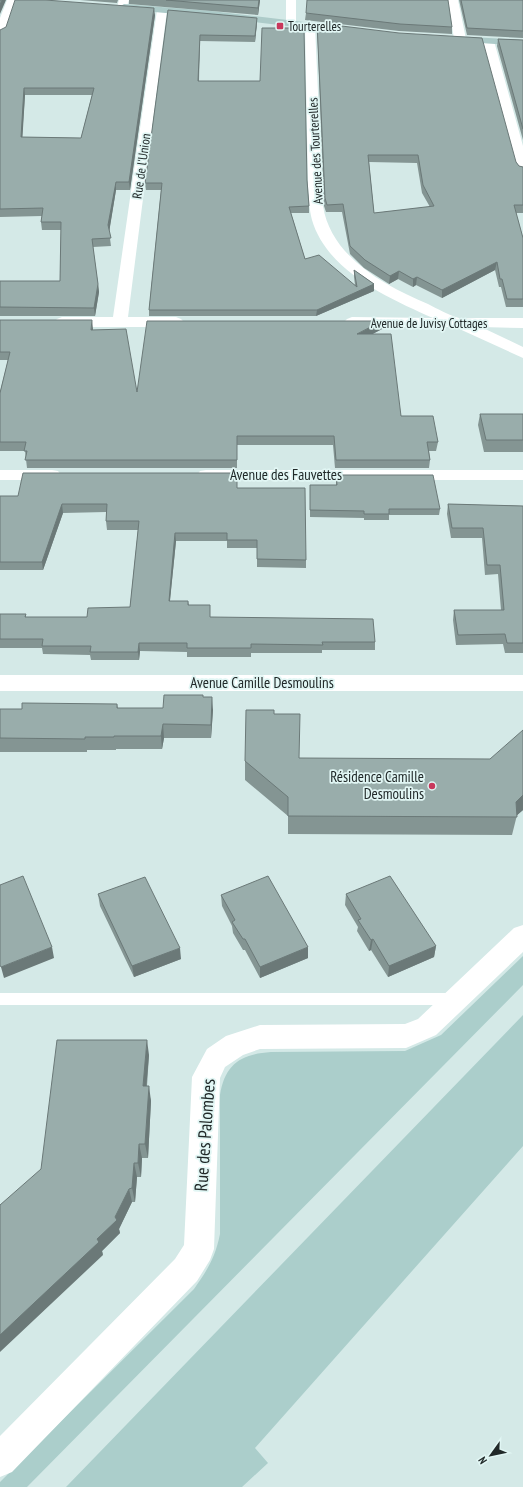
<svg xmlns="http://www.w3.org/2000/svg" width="523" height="1487" font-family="'PT Sans Narrow',sans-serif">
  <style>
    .green { fill: #abcecb }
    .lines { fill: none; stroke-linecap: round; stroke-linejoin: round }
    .service { fill: #fff; fill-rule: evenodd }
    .minor { fill: #fff; fill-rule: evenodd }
    .tertiary { fill: #fff; fill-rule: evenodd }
    .secondary { fill: #adcbc9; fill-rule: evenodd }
    .wall { fill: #849593; fill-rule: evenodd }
    .shaded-wall { fill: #6b7978 }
    .building { fill: #99adab; stroke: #6b7978; fill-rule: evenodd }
    .poi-dot { fill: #c8385c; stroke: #e1f6f4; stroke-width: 1.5 }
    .labels { text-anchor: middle; stroke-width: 3.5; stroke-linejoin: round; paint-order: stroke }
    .far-poi-label { font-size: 13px; fill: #212929; stroke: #e1f6f4; text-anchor: start }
    .far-street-label { font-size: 13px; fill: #212929; stroke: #e1f6f4 }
    .street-label { font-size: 15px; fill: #212929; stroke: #e1f6f4 }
    .poi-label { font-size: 15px; fill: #212929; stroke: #e1f6f4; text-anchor: end }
    .near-street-label { font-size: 18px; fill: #212929; stroke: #e1f6f4 }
  </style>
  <rect width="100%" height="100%" fill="#d4e9e7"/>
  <path class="green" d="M523,956V985L27,1487H0V1482L194,1289C208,1269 215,1258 220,1234V1095C225,1064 241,1054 271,1052L405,1051L441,1035Z
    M523,1015V1146L255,1448L268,1463L242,1487H66Z"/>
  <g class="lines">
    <path class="service" d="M0,993H454L459,995L461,999L459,1003L454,1005H0Z"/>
    <path class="minor" d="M7,0H17L6,33L0,36V18Z
      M119,0H129L126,9H118L117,7Z
      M286,0H296V23L295,25H287L286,23Z
      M448,0H458L466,39L464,41H456L454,39Z
      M162,7L167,10L128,317H176L181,319L184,322L181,325L176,327H62L57,325L54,322L57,319L62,317H113L157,10Z
      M310,22L315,25L323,206C331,257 385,286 428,304C438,309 448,315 459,318C464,319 471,318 477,318C492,318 508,318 523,318V328L481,327L523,347V358L455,327H352L347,325L344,322L347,319L352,317L433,318C388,298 327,271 312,220C309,209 309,197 308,186L305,25Z
      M488,38L494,41L523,146V173L518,172L516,169L482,41Z
      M0,470H52L58,471L61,475L58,479L52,480H0Z
      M206,470H523V480H206L200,479L197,475L200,471Z
      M0,675H523V691H0Z"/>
    <path class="tertiary" d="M523,925V952L436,1035L406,1048L260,1049L243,1055L225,1067L220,1078L214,1249L210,1260L197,1281L12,1472L0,1477V1436L175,1259L184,1245L192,1077L207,1049L226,1036L260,1025L405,1024L418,1019L514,928Z"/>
    <path class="secondary" d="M124,4L211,11L346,27L351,30L346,33L211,17L120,9L119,7Z
      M454,36L523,40V46L450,41L448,39L450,37Z"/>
  </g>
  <path class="wall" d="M80,0H118L117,3Z
    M129,0H260L258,15L129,4Z
    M459,0H523V38L467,35Z
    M168,10L257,18L255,42L200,41L199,81L307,180L309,206V213H291L305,259L355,285L354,277V270L374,284V291L316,316H149V310L161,190H146L145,183Z
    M306,13L452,27V34L399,31L305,20Z
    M155,15L130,190H116L109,231L111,246L93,247L99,292L95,316H0V281H60L61,230H42L41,222L42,216L0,217V30ZM25,95H92L81,138L22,137Z
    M317,23L516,162L519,166L523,167V213H516L523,238V307H506L501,287H499L495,270L442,298L416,285L413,287L398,279L389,284L364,268L350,254L342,212H326L324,206ZM369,162L417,163L422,193L430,207L374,213Z
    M498,39L523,40V140L497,46Z
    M0,320L93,329V330L137,392L382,329L372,334L401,416L438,442L436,451H429L430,460L429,468H335L333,445H237V468H27L25,451H0V392L8,360H0Z
    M480,414H523V452H484L478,425Z
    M336,475L440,509L439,515H389V520H364V518L310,517V485H336Z
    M237,488L306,560V568L257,567V548H227V541H176L170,601H188L189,605L210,617L375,642V650H322V653H251V657H187V652L140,651L139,660H91L90,655L43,654L42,648H0V614H26V617H87L130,607L138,530H107L106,521V512L63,513L43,570H0V496H18Z
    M448,504L523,506V653H505L503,644L456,645L453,620L454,610H501L498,574L485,575L482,538H451L447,514Z
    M203,697L213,710L211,738H164L162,749H116V750H87V752H0V709H22L117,704L118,708H163Z
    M274,714L299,758L523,810L517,815L512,835L288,834V816L245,780V761Z
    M98,894L181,959L134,977L100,906Z
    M346,894L436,946L434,957L388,977L371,950L369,951L357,931L358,927L345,905Z
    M221,895L308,958L260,978L245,950H243L233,933L232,926L222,906Z
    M149,1055L147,1086L151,1101L148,1158H142L141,1177H137L135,1202H132L119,1229L120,1233L102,1251L103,1255L41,1169Z"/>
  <path class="shaded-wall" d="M2,0H6L0,14V5Z
    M259,0H260L258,15V8Z
    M154,8L155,15L130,190L129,182Z
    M257,18V24L255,42V36Z
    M200,35V41L198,87V81Z
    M24,88L25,95L22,145L21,137Z
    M116,182V190L109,233L108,225Z
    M497,262L495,270L442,298V290Z
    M399,271L398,279L389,284L390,276Z
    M417,277L416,285L413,287V279Z
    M98,284L99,292L95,316L94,308Z
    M374,284V291L316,316L317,310Z
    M92,320L93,329L92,338L91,330Z
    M382,321V329L356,343L357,334Z
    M62,504L63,513L43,570L42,562Z
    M175,533L176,541L169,609V601Z
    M139,643L140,651L139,660L138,652Z
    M212,697L213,710L211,738V725Z
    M163,724L164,738L162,749L161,736Z
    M523,795V810L515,817L516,802Z
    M373,939L371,950L369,951L371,940Z
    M436,946L434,957L388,977L389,966Z
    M52,947L54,958L4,978L1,967Z
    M308,947V958L260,978V967Z
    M180,948L181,959L134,977L132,966Z
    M147,1040L149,1055L145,1101L143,1086Z
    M149,1086L151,1101L148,1158L145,1144Z
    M139,1144L142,1158L141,1177L138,1163Z
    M134,1163L137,1177L135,1202L132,1188Z
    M129,1189L132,1202L119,1229L120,1233L102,1251L103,1255L0,1352V1335L97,1239L115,1217Z"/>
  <path class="building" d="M0,0H2L0,5Z
    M15,0H45L154,8L129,182H116L108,225L111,238L92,239L98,284L94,308L0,307V281H60L61,222H41L43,208L0,209V30L6,27ZM24,88H94L81,138L21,137Z
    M166,0H259L258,8Z
    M307,0H448L452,27L400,24L306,13Z
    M461,0H523V31L467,28Z
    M168,10L257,18L255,36L200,35L198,81H260L262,28H304L307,180L309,206L289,207L305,259L319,255L357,287L354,270L374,284L317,310H149L162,183H145Z
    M317,23L399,33L482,38L516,162L519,166L523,167V205H514L523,238V299H507L502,279H500L497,262L442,290L417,277L413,279L399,271L390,276L365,260L350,246L343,204L327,205L325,198ZM368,155H418L423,185L434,206L374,213Z
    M498,39L523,40V129Z
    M0,320H92L91,330L126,329L137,392L147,321H382L357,334H391L401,416H433L438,442H427L430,460H336L334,436H237V460H25L27,451H24L26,442H0V393L10,352H0Z
    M480,414H523V440H486Z
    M23,473H237V488H305L306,560L257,559V540H227V533H175L169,601H188V605H210V617L373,619L375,642H322L323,645L251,644V648H187V643H139L138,652H90L91,646H42L43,639H0V614H26L25,617H87L88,608L130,607L139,521H106L107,504H62L42,562H0V496H18Z
    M336,475H433L440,509H389V514H364V511L310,510V485H337Z
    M448,504L523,506V643H507L505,634L458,635L454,610H504L500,565H487L483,528H452Z
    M164,695H203V697H212L211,725L163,724L161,736H114V737H85V739L0,738V709H22V703L117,704V708H163Z
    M246,710H274V714H300L299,758L490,759L523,730V795L516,802L517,817L288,816V797L245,761Z
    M23,876L52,947L1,967L0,965V885Z
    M268,876L308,947L260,967L245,939H243L232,922L235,920L221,895Z
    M390,876L436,946L389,966L373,939L371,940L358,920L361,919L346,894Z
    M145,877L180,948L132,966L98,894Z
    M57,1040H147L143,1086H149L145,1144H139L138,1163H134L132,1188L129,1189L115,1217L117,1220L97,1239L99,1242L0,1335V1205L41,1169Z"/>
  <g class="poi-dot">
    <rect x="276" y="22" width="8" height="8" rx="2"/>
    <circle cx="432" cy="786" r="4"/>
  </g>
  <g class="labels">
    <g class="far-poi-label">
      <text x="288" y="31">Tourterelles</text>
    </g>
    <g class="far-street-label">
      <text transform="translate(315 151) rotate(-93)" y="5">Avenue des Tourterelles</text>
      <text transform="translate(141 166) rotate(-82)" y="5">Rue de l'Union</text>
      <text x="429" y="328">Avenue de Juvisy Cottages</text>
    </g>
    <g class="street-label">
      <text x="286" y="480">Avenue des Fauvettes</text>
      <text x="262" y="688">Avenue Camille Desmoulins</text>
    </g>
    <g class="poi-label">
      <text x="424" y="782">Résidence Camille<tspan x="424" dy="17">Desmoulins</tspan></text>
    </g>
    <g class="near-street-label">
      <text transform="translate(205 1135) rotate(-86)" y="6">Rue des Palombes</text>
    </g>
  </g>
  <g transform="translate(491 1455) rotate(237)" stroke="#e1f6f4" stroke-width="3" paint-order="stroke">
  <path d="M0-3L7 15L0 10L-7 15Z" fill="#212929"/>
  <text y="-6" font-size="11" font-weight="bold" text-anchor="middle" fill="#212929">N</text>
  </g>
</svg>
